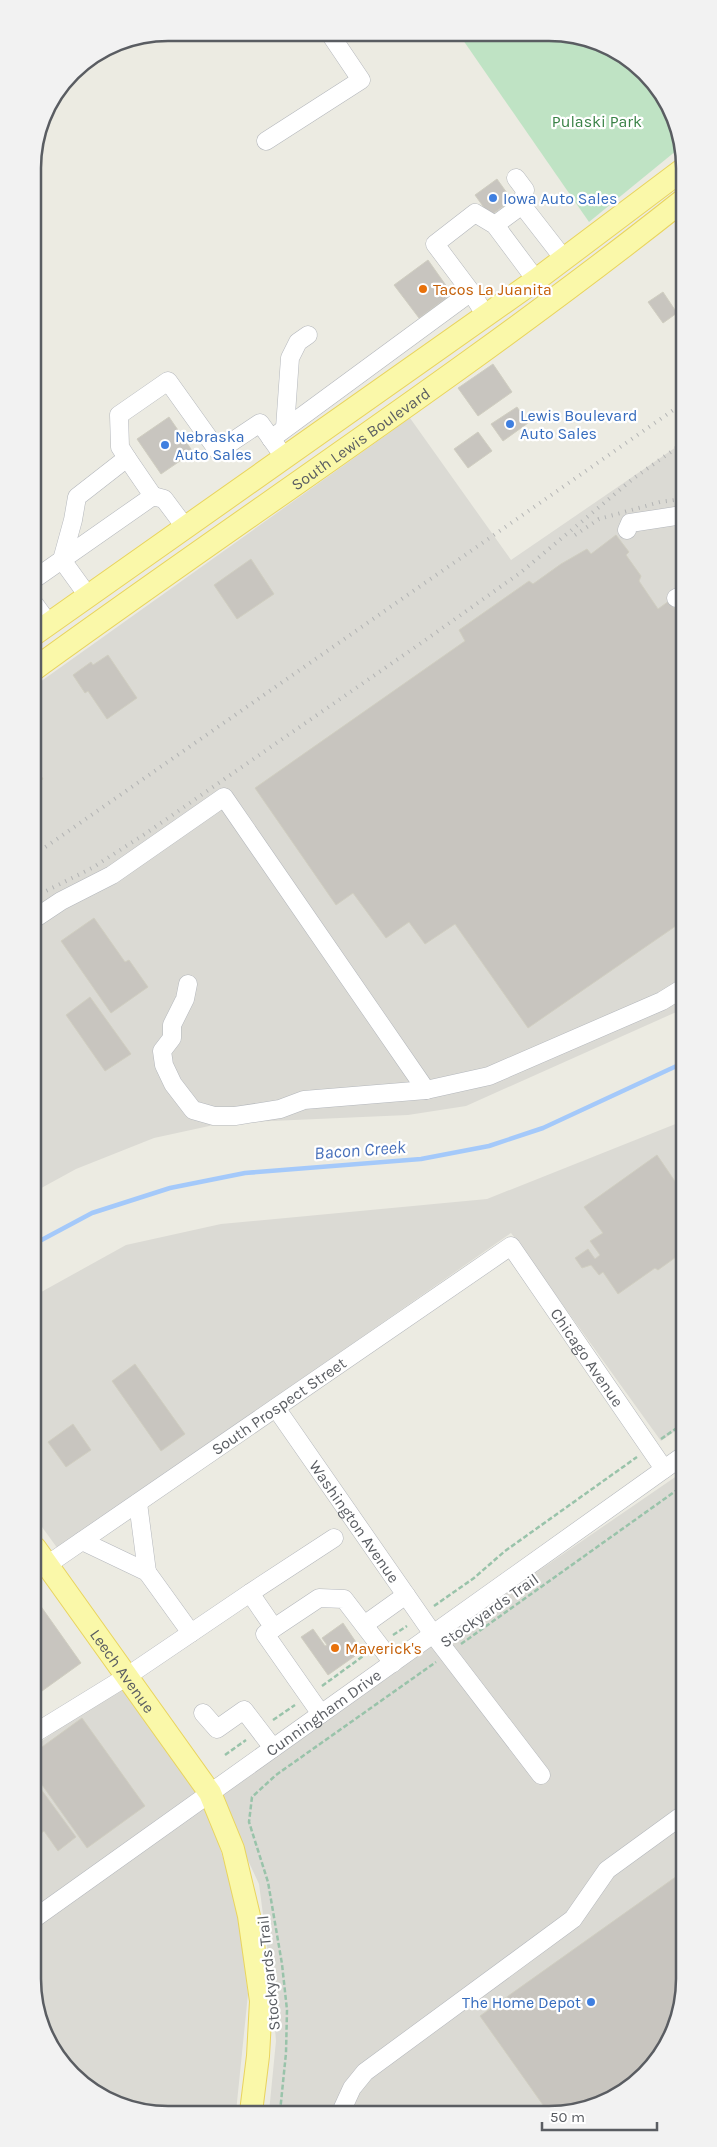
<svg xmlns="http://www.w3.org/2000/svg" width="717" height="2147" font-family="Karla,sans-serif">
  <style>
    .industrial { fill: #dbdad4 }
    .green { fill: #bfe3c4 }
    .lines { fill: none; stroke-linecap: round; stroke-linejoin: round }
    .stream { stroke: #a4c9fa; stroke-width: 4.5 }
    .building { fill: #c8c5bf; stroke: #d0cec1 }
    .minor-casing { stroke: #b4b7bc; stroke-width: 19 }
    .major-casing { stroke: #e9d45e; stroke-width: 24 }
    .path { stroke: #99c3aa; stroke-width: 2.5; stroke-dasharray: 5 2.5; stroke-linecap: butt }
    .minor { stroke: #fff; stroke-width: 18 }
    .major { stroke: #faf8a9; stroke-width: 22 }
    .rail { stroke: #b3b4b4; stroke-width: 4; stroke-dasharray: 1 6; stroke-linecap: butt }
    .shop-dot { fill: #3f7fe0; stroke: #fff; stroke-width: 2 }
    .food-dot { fill: #e8710a; stroke: #fff; stroke-width: 2 }
    .labels { text-anchor: middle; stroke-width: 4.5; stroke-linejoin: round; paint-order: stroke }
    .park-label { font-size: 16px; fill: #398246; stroke: #fff }
    .shop-label { font-size: 16px; fill: #366cbe; stroke: #fff; text-anchor: start }
    .food-label { font-size: 16px; fill: #c56008; stroke: #fff; text-anchor: start }
    .street-label { font-size: 16px; fill: #5a5d62; stroke: #fff }
    .water-label { font-size: 18px; font-style: italic; fill: #4971bb; stroke: #fff }
    .rim { fill: none; stroke: #5a5d62; stroke-width: 2.5 }
  </style>
  <rect width="100%" height="100%" fill="#ecebe2"/>
  <path class="industrial" d="M410,418L511,560L682,443L683,1009L466,1106L408,1115L223,1123L154,1138L76,1169L34,1192L33,687Z
    M683,1121L684,1425L661,1441L511,1233L58,1549L34,1516V1296L126,1245L221,1224L487,1199Z
    M684,1471V1987L674,2031L651,2069L616,2096L575,2112H269L276,2041L270,1968L259,1884L216,1792Z
    M121,1684L175,1759L211,1819L236,1900L248,1994L236,2112H142L72,2075L35,2005V1746Z"/>
  <path class="green" d="M466,34L576,35L645,72L682,142V146L589,222L463,40Z"/>
  <g class="lines">
    <path class="stream" d="M34,1244L92,1213L170,1188L245,1173L421,1159L489,1146L543,1128L683,1063"/>
  </g>
  <path class="building" d="M497,179L512,200L490,216L475,195Z
    M428,260L452,294L419,318L394,285Z
    M663,292L677,313L663,323L648,302Z
    M493,364L512,392L478,416L458,388Z
    M517,407L528,423L503,441L491,424Z
    M169,417L193,452L161,474L137,439Z
    M478,432L492,451L468,468L454,449Z
    M616,535L629,552L626,555L641,576L639,581L658,609L669,601L683,620V921L528,1028L455,924L425,944L409,922L386,938L353,893L336,905L255,788L465,641L459,630L529,581L533,584L561,564L587,549L591,554Z
    M251,559L274,594L237,619L214,585Z
    M108,655L137,698L107,719L88,691L85,693L73,675L91,662L93,665Z
    M34,765L43,779L34,785Z
    M94,918L125,962L129,960L148,987L111,1013L61,941Z
    M90,997L131,1054L105,1071L66,1015Z
    M657,1155L683,1193V1252L658,1270L655,1268L618,1294L603,1272L599,1275L591,1265L582,1268L575,1258L588,1249L595,1259L600,1255L590,1241L603,1233L584,1207Z
    M135,1364L185,1434L161,1451L112,1381Z
    M73,1424L91,1450L66,1467L48,1442Z
    M35,1598L81,1663L35,1696Z
    M343,1623L362,1651L328,1675L301,1637L313,1629L325,1646L327,1645L322,1638Z
    M82,1718L145,1806L87,1848L35,1775V1752Z
    M35,1781L76,1837L58,1851L44,1831L35,1837Z
    M684,1871V1987L674,2030L651,2069L616,2096L575,2112H548L480,2016Z"/>
  <g class="lines">
    <defs>
      <g id="minor">
        <path d="M266,141L361,80L330,34"/>
        <path d="M516,178L525,190L522,205"/>
        <path d="M495,225L522,205L564,259"/>
        <path d="M471,292L435,244L475,213L495,225L536,280"/>
        <path d="M285,428L290,358L298,342L308,335"/>
        <path d="M271,439L471,292L486,316"/>
        <path d="M127,458L120,447L119,415L168,381L218,451L260,423L284,457"/>
        <path d="M627,530L630,523L682,515"/>
        <path d="M33,580L153,496L164,499L185,527"/>
        <path d="M88,596L62,560L73,520L77,497L127,458L153,496"/>
        <path d="M676,598L683,595"/>
        <path d="M33,602L49,624"/>
        <path d="M34,919L61,901L112,875L224,797L426,1090"/>
        <path d="M188,984L185,999L172,1025V1038L162,1051L164,1065L173,1084L193,1110L214,1116H235L280,1109L304,1100L426,1090L489,1076L662,1001L683,988"/>
        <path id="s1" d="M276,1408L433,1634L541,1775"/>
        <path d="M138,1503L147,1572"/>
        <path d="M82,1541L147,1572L191,1633"/>
        <path id="s2" d="M47,1565L511,1246L664,1469"/>
        <path d="M250,1593L334,1538"/>
        <path d="M364,1625L406,1595"/>
        <path d="M203,1713L217,1729L244,1710L273,1748"/>
        <path d="M321,1714L265,1634L319,1598L344,1599L393,1663"/>
        <path d="M35,1733L126,1677L250,1593L274,1628"/>
        <path id="s3" d="M35,1918L684,1455"/>
        <path d="M341,2112L352,2088L365,2072L573,1919L607,1870L684,1814"/>
      </g>
      <g id="major">
        <path d="M33,635L536,280L682,170"/>
        <path id="s4" d="M33,670C249,513 473,367 682,201"/>
        <path id="s5" d="M35,1548L210,1793L233,1849L249,1916L261,2001L258,2056L251,2112"/>
      </g>
    </defs>
    <use href="#minor" class="minor-casing"/>
    <use href="#major" class="major-casing"/>
    <path class="path" d="M661,1439L684,1423
      M434,1606L474,1578L505,1551L637,1457
      M393,1635L407,1626
      M461,1644L684,1485
      M322,1686L366,1654
      M273,1720L295,1705
      M225,1755L246,1740
      M280,2112L286,2053L287,2010L282,1964L268,1882L249,1822L252,1797L276,1775L436,1662"/>
    <use href="#minor" class="minor"/>
    <use href="#major" class="major"/>
    <path class="rail" d="M575,535L599,519L660,502L682,499
      M34,855L682,404
      M34,897L92,868L145,834L424,641L520,573L634,478L682,444"/>
  </g>
  <g class="shop-dot">
    <circle cx="493" cy="198" r="5"/>
    <circle cx="510" cy="424" r="5"/>
    <circle cx="165" cy="445" r="5"/>
    <circle cx="591" cy="2002" r="5"/>
  </g>
  <g class="food-dot">
    <circle cx="423" cy="289" r="5"/>
    <circle cx="335" cy="1648" r="5"/>
  </g>
  <g class="labels">
    <g class="park-label">
      <text x="597" y="127">Pulaski Park</text>
    </g>
    <g class="shop-label">
      <text x="503" y="204">Iowa Auto Sales</text>
      <text x="520" y="421">Lewis Boulevard<tspan x="520" dy="18">Auto Sales</tspan></text>
      <text x="175" y="442">Nebraska<tspan x="175" dy="18">Auto Sales</tspan></text>
      <text x="581" y="2008" text-anchor="end">The Home Depot</text>
    </g>
    <g class="food-label">
      <text x="433" y="295">Tacos La Juanita</text>
      <text x="345" y="1654">Maverick's</text>
    </g>
    <g class="street-label">
      <text dy="6" stroke="none"><textPath href="#s4" startOffset="401">South Lewis Boulevard</textPath></text>
      <text dy="6" stroke="none"><textPath href="#s2" startOffset="698">Chicago Avenue</textPath></text>
      <text dy="6" stroke="none"><textPath href="#s2" startOffset="281">South Prospect Street</textPath></text>
      <text dy="6" stroke="none"><textPath href="#s1" startOffset="138">Washington Avenue</textPath></text>
      <text transform="translate(489 1610) rotate(-35)" y="6">Stockyards Trail</text>
      <text dy="6" stroke="none"><textPath href="#s5" startOffset="151">Leech Avenue</textPath></text>
      <text dy="6" stroke="none"><textPath href="#s3" startOffset="354">Cunningham Drive</textPath></text>
      <text transform="translate(268 1973) rotate(-96)" y="6">Stockyards Trail</text>
    </g>
    <g class="water-label">
      <text transform="translate(360 1150) rotate(-4)" y="6">Bacon Creek</text>
    </g>
  </g>
  <path d="M0 0H717V2147H0ZM168 41H549A127 127 0 0 1 676 168V1979A127 127 0 0 1 549 2106H168A127 127 0 0 1 41 1979V168A127 127 0 0 1 168 41Z" fill="#f2f2f2" fill-rule="evenodd"/>
  <path class="rim" d="M168 41H549A127 127 0 0 1 676 168V1979A127 127 0 0 1 549 2106H168A127 127 0 0 1 41 1979V168A127 127 0 0 1 168 41Z"/>
  <path d="M542 2122v8h115v-8" fill="none" stroke="#5a5d62" stroke-width="2.5"/>
  <text x="550" y="2122" font-size="15" fill="#5a5d62" stroke="#ffffff" stroke-width="4" paint-order="stroke">50 m</text>
</svg>
